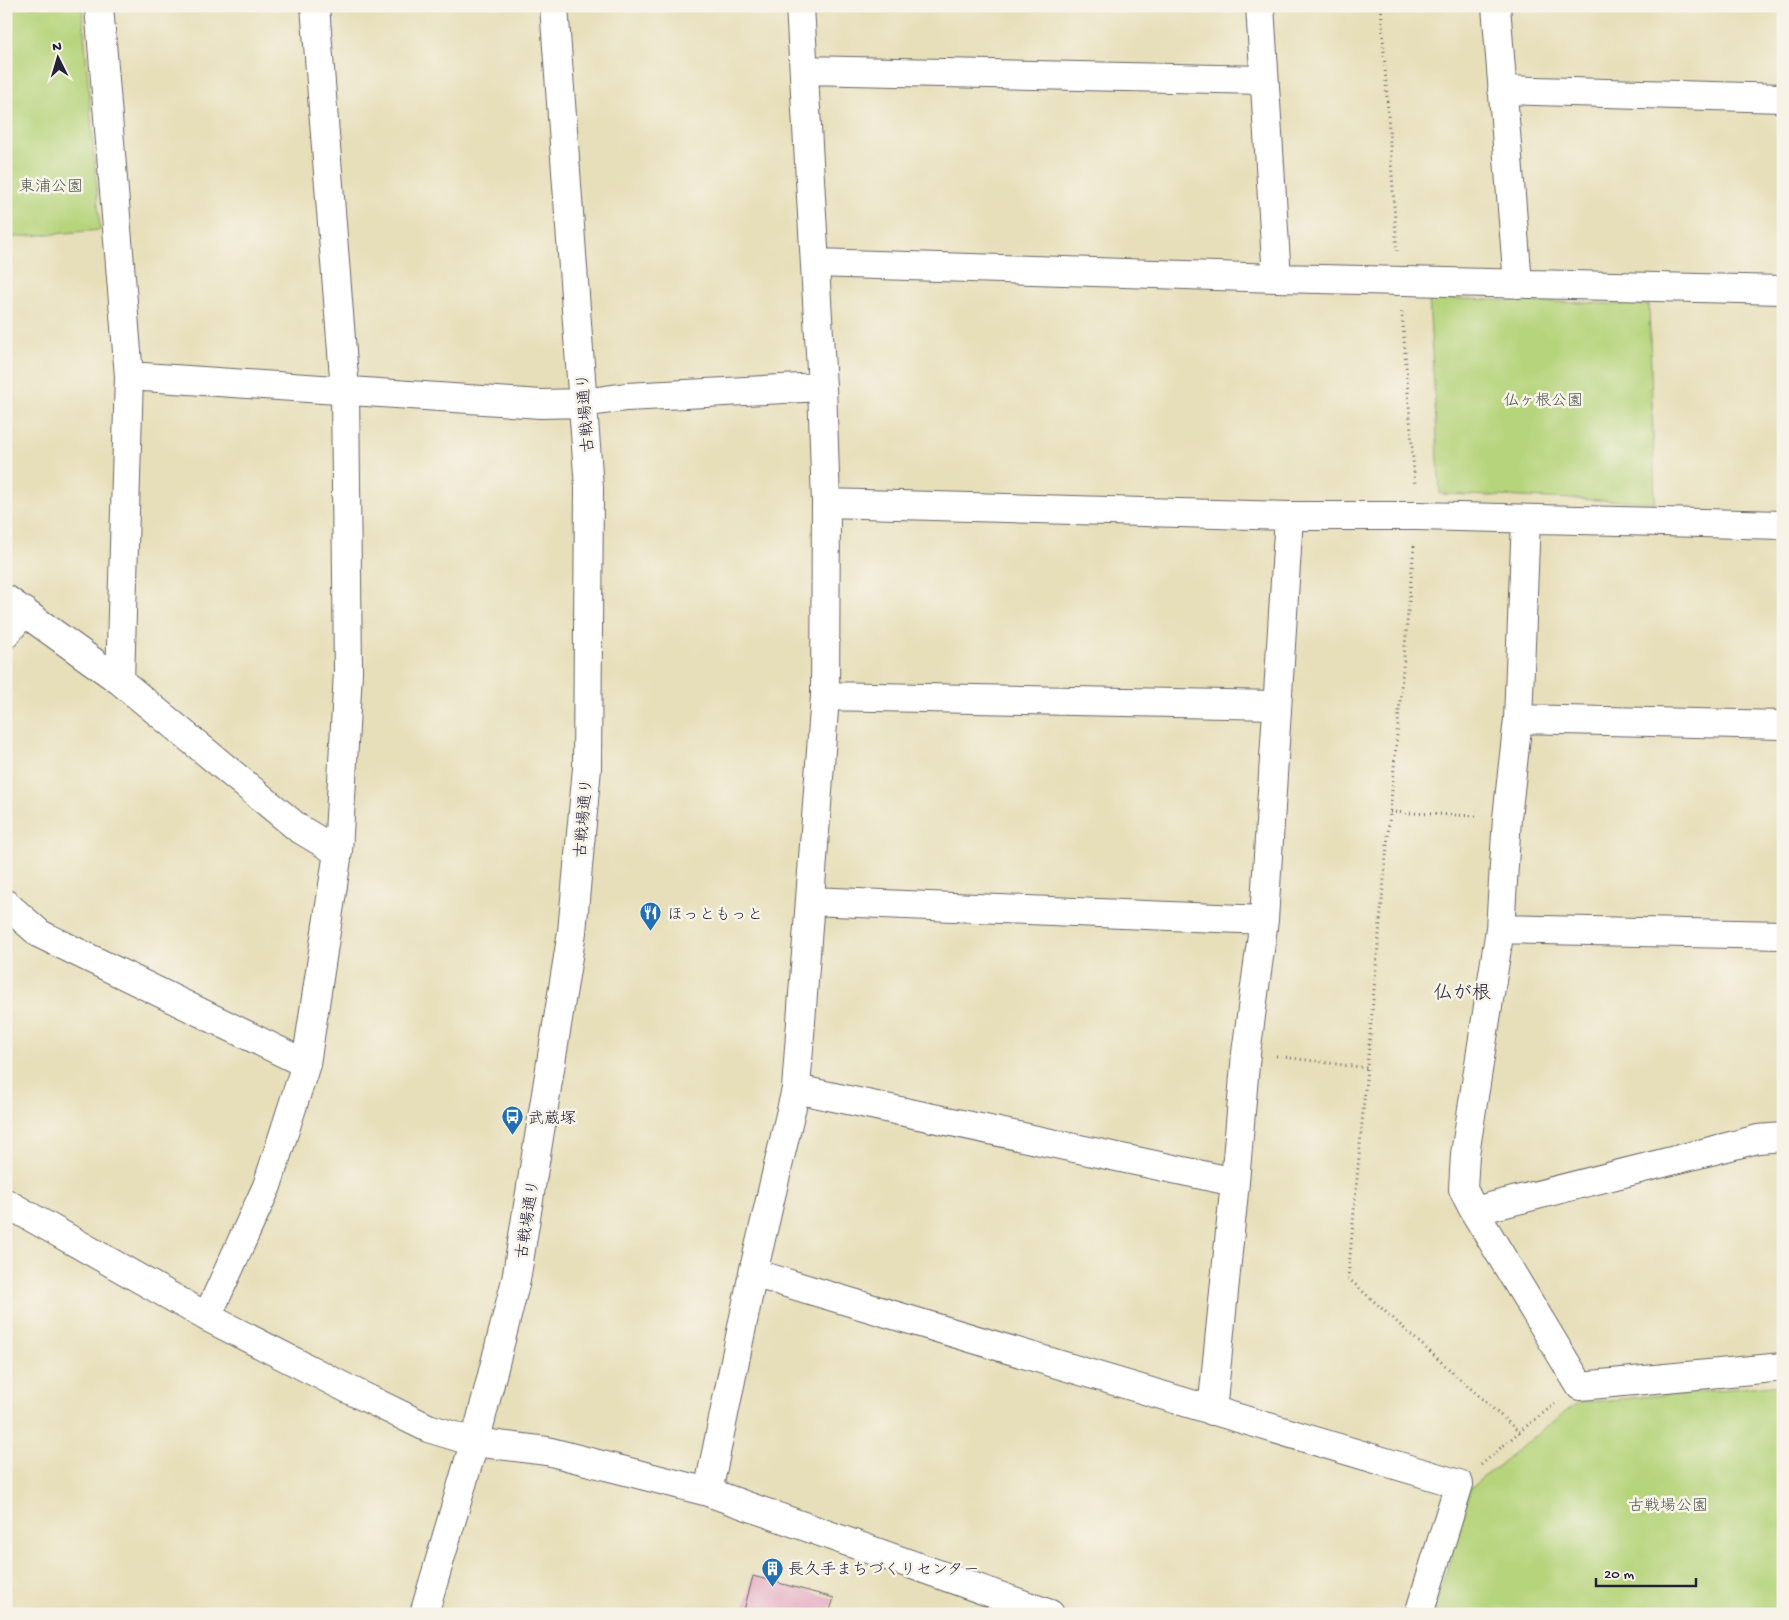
<svg xmlns="http://www.w3.org/2000/svg" width="1789" height="1620" font-family="'Gochi Hand','Klee One',sans-serif">
  <style>
    .green { fill: #b6d47b; stroke: #6c7b5b }
    .building { fill: #e19ebe }
    .lines { fill: none; stroke-linecap: round; stroke-linejoin: round }
    .minor-casing { stroke: #676467; stroke-width: 30 }
    .path { stroke: #676467; stroke-width: 3; stroke-dasharray: 1 4; stroke-linecap: butt }
    .minor { stroke: #fff; stroke-width: 28 }
    .labels { text-anchor: middle; stroke-width: 5; stroke-linejoin: round; paint-order: stroke }
    .park-label { font-size: 16px; fill: #4e574e; stroke: #f7f3e8 }
    .street-label { font-size: 16px; fill: #22223b; stroke: #f7f3e8 }
    .poi-label { font-size: 16px; fill: #22223b; stroke: #f7f3e8; text-anchor: start }
    .quarter-label { font-size: 19px; fill: #22223b; stroke: #f7f3e8 }
  </style>
  <rect width="100%" height="100%" fill="#f7f3e8"/>
  <filter id="ink" filterUnits="userSpaceOnUse"><feTurbulence type="fractalNoise" baseFrequency=".02" numOctaves="2"/><feDisplacementMap in="SourceGraphic" scale="10" xChannelSelector="R" yChannelSelector="G"/><feConvolveMatrix kernelMatrix="1 2 1 2 8 2 1 2 1" color-interpolation-filters="sRGB"/></filter>
  <filter id="wash" filterUnits="userSpaceOnUse"><feTurbulence type="fractalNoise" baseFrequency=".0096" numOctaves="4" result="noise"/><feDisplacementMap in="SourceGraphic" scale="20" xChannelSelector="R" yChannelSelector="G"/><feGaussianBlur stdDeviation="1.12" result="paint"/><feColorMatrix in="noise" values="0 0 0 0 0 0 0 0 0 0 0 0 0 0 0 0 0 1.4 0 .05"/><feComposite in="paint" operator="in"/></filter>
  <g filter="url(#wash)">
    <rect width="100%" height="100%" fill="#e7dfba"/>
    <path class="green" d="M6,6H82L100,230L6,238Z
      M1429,298L1649,305L1655,502L1440,494Z
      M1783,1384V1614H1434L1471,1487L1577,1403Z"/>
    <g id="blocks">
      <path class="building" d="M753,1576L834,1598L829,1614H743Z"/>
    </g>
  </g>
  <g filter="url(#ink)">
    <use href="#blocks" fill-opacity="0" stroke="#676467" stroke-width="1"/>
    <g class="lines">
      <defs>
        <path id="minor" d="M99,6L129,376L120,681
          M1260,6L1277,278
          M1496,6L1518,284
          M804,70L1264,80
          M1502,90L1783,98
          M816,263L1277,278L1783,290
          M129,376L541,404L583,403L626,397L822,387
          M826,503L1289,516H1417L1783,525
          M1526,519L1518,719L1507,818L1500,929L1465,1154L1463,1189L1474,1211L1580,1386L1783,1367
          M6,599L120,681L298,828L338,852
          M6,634L24,611
          M825,696L1277,705
          M1518,719L1783,725
          M811,901L1264,920
          M6,904L40,934L306,1064
          M1500,929L1783,935
          M796,1089L1235,1182
          M6,1203L207,1317L346,1388L428,1428L474,1442L547,1451L708,1492L1050,1614
          M1474,1211L1758,1139L1783,1137
          M753,1273L1459,1484L1419,1614
          M207,1317L267,1186L306,1064L338,852L348,672L345,390L315,6
          M1212,1411L1235,1182L1246,1053L1264,920L1289,516
          M708,1492L753,1273L796,1089L825,696L826,503L822,387L800,6
          M424,1614L480,1423L516,1280L572,932L587,768L589,488L554,6"/>
      </defs>
      <use href="#minor" class="minor-casing"/>
      <path class="path" d="M1381,6L1397,251
        M1402,312L1415,485
        M1414,546L1348,1278L1519,1432L1555,1404
        M1390,812L1477,816
        M1276,1056L1367,1068
        M1481,1465L1519,1432"/>
      <use href="#minor" class="minor"/>
    </g>
  </g>
  <defs>
    <symbol id="restaurant-pin" viewBox="-11 -11 22 30"><path d="M0 17L-7.5 6A9.5 9.5 0 1 1 7.5 6Z" fill="#1f6fb2" stroke="#f7f3e8"/><path d="M-5-6h1v4h1v-4h1v4h1v-4h1v5L-1.5 .5V6h-2V.5L-5-1ZM5-6V6H3V1.5H1.5Q1.5-4 5-6Z" fill="#fff"/></symbol>
    <symbol id="bus-pin" viewBox="-11 -11 22 30"><path d="M0 17L-7.5 6A9.5 9.5 0 1 1 7.5 6Z" fill="#1f6fb2" stroke="#f7f3e8"/><path d="M-5-6H5V4H4V6H2V4H-2V6H-4V4H-5ZM-3.5-4V0h7V-4ZM-3.5 1.2v1.5H-2V1.2ZM2 1.2v1.5H3.5V1.2Z" fill="#fff"/></symbol>
    <symbol id="building-pin" viewBox="-11 -11 22 30"><path d="M0 17L-7.5 6A9.5 9.5 0 1 1 7.5 6Z" fill="#1f6fb2" stroke="#f7f3e8"/><path d="M-4-6H4V6H1V3H-1V6H-4ZM-2.5-4.3h1.7v1.8h-1.7ZM.8-4.3h1.7v1.8H.8ZM-2.5-1h1.7V.8h-1.7ZM.8-1h1.7V.8H.8Z" fill="#fff"/></symbol>
  </defs>
  <g fill-rule="evenodd">
    <use href="#restaurant-pin" x="638" y="900" width="25" height="34"/>
    <use href="#bus-pin" x="500" y="1104" width="25" height="34"/>
    <use href="#building-pin" x="760" y="1556" width="25" height="34"/>
  </g>
  <g class="labels">
    <g class="park-label">
      <text x="51" y="191">東浦公園</text>
      <text x="1543" y="405">仏ヶ根公園</text>
      <text x="1668" y="1510">古戦場公園</text>
    </g>
    <g class="street-label">
      <text transform="translate(584 413) rotate(-94)" y="6">古戦場通り</text>
      <text transform="translate(582 818) rotate(-85)" y="6">古戦場通り</text>
      <text transform="translate(526 1219) rotate(-81)" y="6">古戦場通り</text>
    </g>
    <g class="poi-label">
      <text x="667" y="919">ほっともっと</text>
      <text x="528" y="1123">武蔵塚</text>
      <text x="788" y="1574">長久手まちづくりセンター</text>
    </g>
    <g class="quarter-label">
      <text x="1462" y="998">仏が根</text>
    </g>
  </g>
  <rect width="1789" height="1620" fill="none" stroke="#f7f3e8" stroke-width="25"/>
  <g transform="translate(58 58) rotate(355)" stroke="#f7f3e8" stroke-width="4" paint-order="stroke">
  <path d="M0-4L9 19L0 12L-9 19Z" fill="#22223b"/>
  <text y="-8" font-size="14" font-weight="bold" text-anchor="middle" fill="#22223b">N</text>
  </g>
  <path d="M1596 1578v8h100v-8" fill="none" stroke="#22223b" stroke-width="2.5"/>
  <text x="1604" y="1578" font-size="15" fill="#22223b" stroke="#f7f3e8" stroke-width="4" paint-order="stroke">20 m</text>
</svg>
